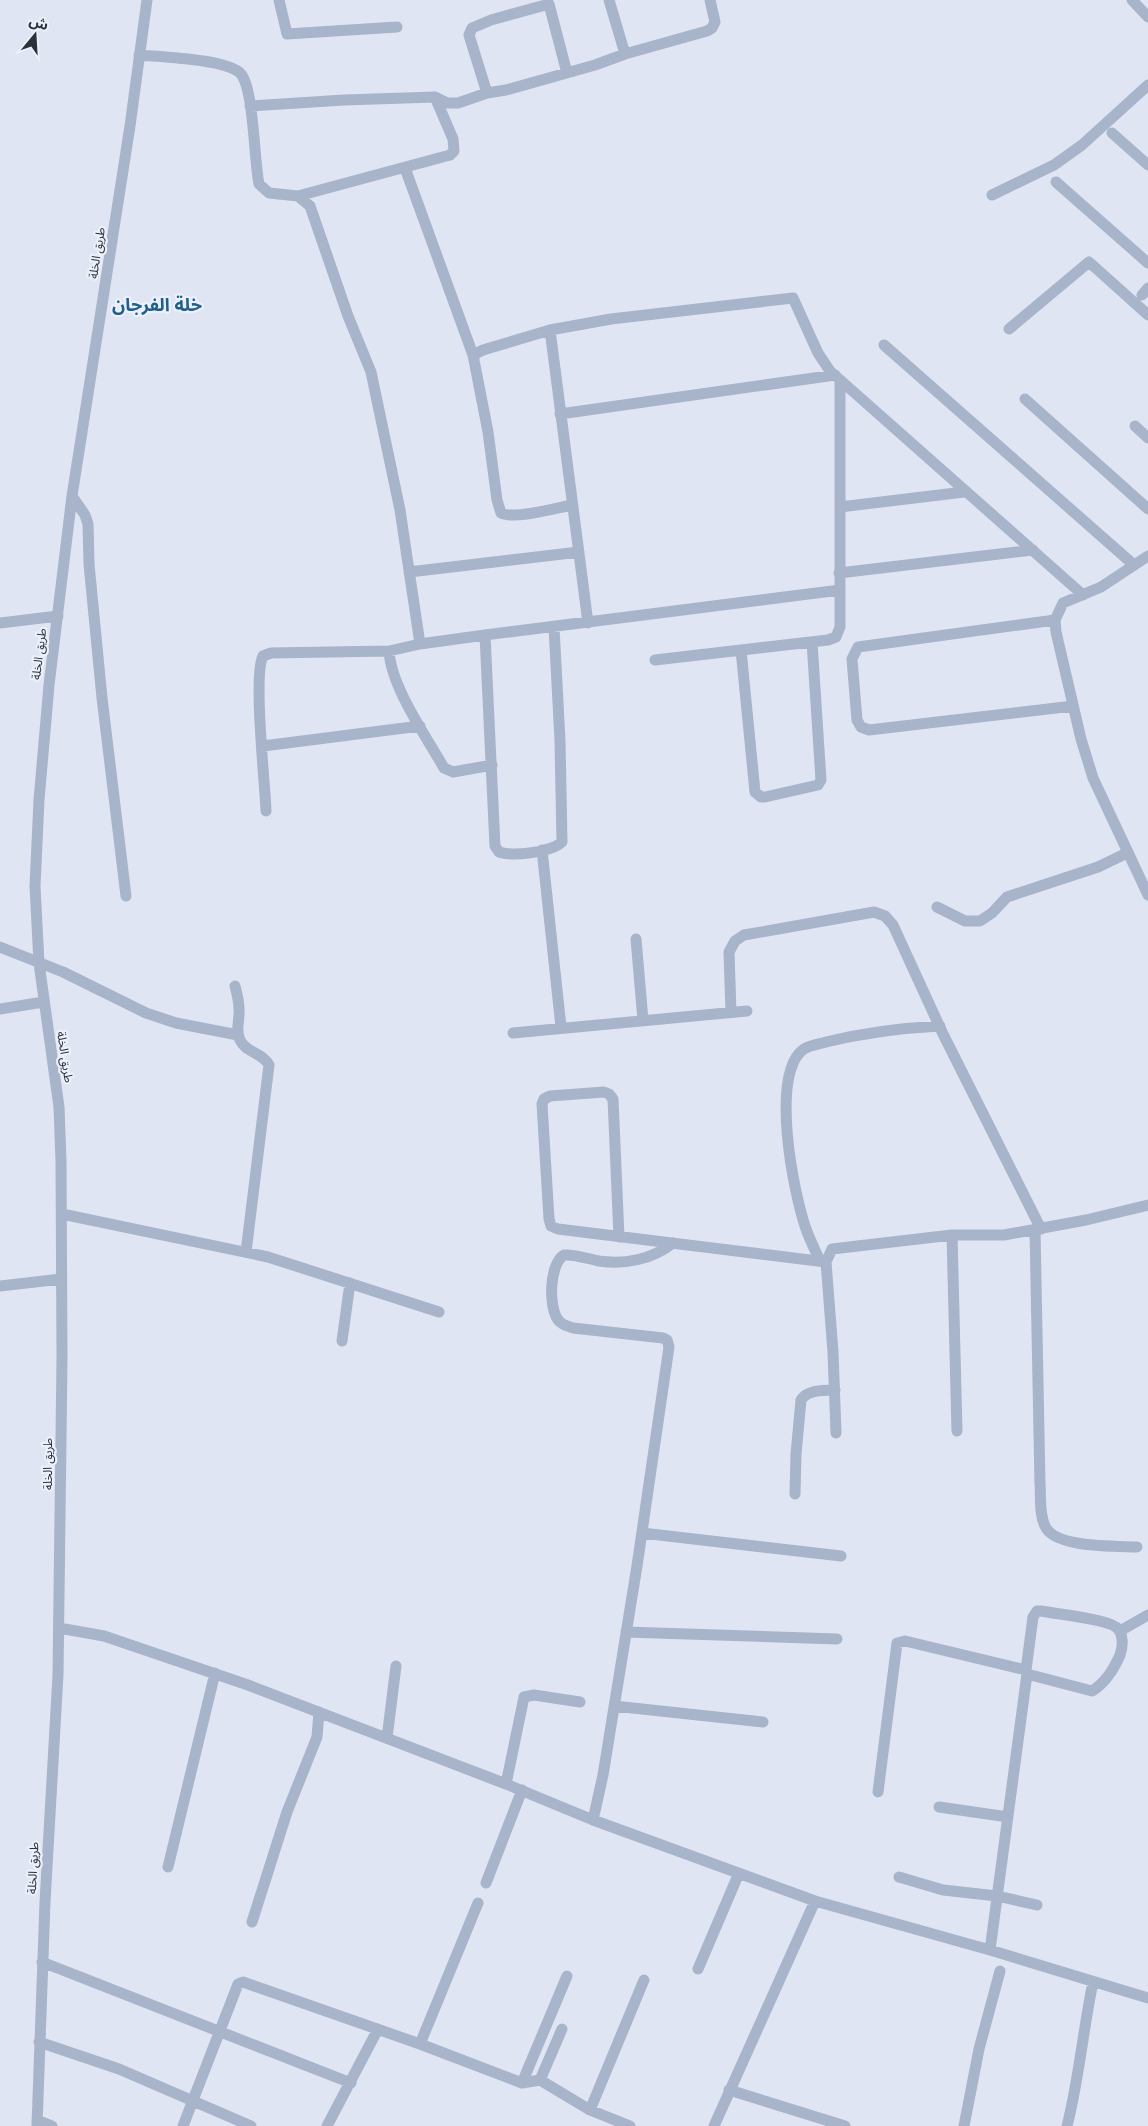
<svg xmlns="http://www.w3.org/2000/svg" width="1148" height="2126" font-family="Mulish,'Noto Sans Arabic',sans-serif">
  <style>
    .lines { fill: none; stroke-linecap: round; stroke-linejoin: round }
    .minor { stroke: #a7b4ca; stroke-width: 11 }
    .labels { text-anchor: middle; stroke-width: 4.5; stroke-linejoin: round; paint-order: stroke }
    .street-label { font-size: 12px; fill: #2a323a; stroke: #ecf0fb }
    .district-label { font-size: 18px; font-weight: bold; fill: #205f8c; stroke: #ecf0fb }
  </style>
  <rect width="100%" height="100%" fill="#e0e5f4"/>
  <g class="lines">
    <path class="minor" d="M279,0L287,34L397,27
      M609,0L625,54
      M1132,0L1148,17
      M139,55C160,57 228,59 241,74C254,90 254,161 259,184L269,193L298,196L310,206L348,316L371,372L400,510L420,644
      M487,93L469,35L472,28L491,20L549,4L567,73
      M250,106L344,100L435,97L447,103H458L487,93L506,90L595,65L625,54L707,31L712,28L715,22L710,0
      M1112,133L1148,165
      M405,168L473,355
      M1056,182L1148,263
      M992,195L1054,165L1082,145L1148,85
      M298,196L450,155L454,151L453,139L435,97
      M1142,295L1148,288
      M1009,329L1089,262L1148,315
      M550,330L588,623
      M884,345L1134,565
      M1025,399L1148,509
      M560,414L835,375
      M1135,426L1148,438
      M72,496L85,515L88,524L89,564L102,698L126,896
      M572,505C556,508 514,520 501,513L497,500L488,432L473,355L483,350L550,330L611,319L793,298L818,353L830,371L1083,595
      M840,507L964,492
      M1148,556L1101,587L1063,603L1055,620L1056,632L1081,739L1093,778L1148,895
      M409,572L579,552
      M839,573L1033,550
      M1055,620L858,647L852,659L857,720L861,727L869,730L1073,706
      M0,623L58,616
      M485,635L495,846L499,852C513,857 551,852 562,842L560,741L554,627
      M741,650L755,792L761,797H765L818,785L821,780L812,642
      M655,660L828,640L836,637L840,627V380
      M263,746L420,726
      M492,765L453,772L444,768C426,736 391,687 389,651L420,644L485,635L840,590
      M266,811C265,782 253,675 263,656L271,653L389,651
      M542,850L561,1027
      M937,907L965,921H980L992,913L1007,897L1098,867L1127,853
      M636,939L643,1020
      M0,947L63,972L146,1013L176,1023L238,1035
      M235,986C237,994 239,1001 239,1009C240,1019 235,1031 240,1040C245,1052 263,1053 269,1065L246,1252
      M0,1009L43,1002
      M731,1012L729,952L735,941L744,935L874,912L885,916L893,925L943,1034L1041,1229
      M513,1033L747,1011
      M62,1214L268,1257L439,1312
      M1035,1230L1040,1484C1041,1497 1039,1514 1045,1526C1054,1548 1115,1546 1137,1547
      M952,1235L957,1431
      M619,1237L613,1099L609,1094L604,1092L550,1096L544,1099L542,1104L549,1219L551,1226L558,1229L826,1262
      M820,1261C815,1250 810,1240 806,1229C794,1195 769,1073 804,1049C810,1045 819,1044 826,1042C863,1033 902,1028 940,1026
      M0,1286L61,1279
      M342,1341L350,1283
      M836,1433L833,1352L826,1262L832,1249L952,1235H1004L1086,1220L1148,1205
      M795,1494L796,1454L801,1400C808,1389 823,1391 835,1390
      M642,1533L841,1556
      M59,1628L104,1636L248,1685L506,1784L593,1820L815,1901L990,1950L1148,1998
      M1120,1631L1148,1615
      M626,1632L837,1639
      M614,1706L763,1722
      M387,1738L396,1666
      M506,1784L524,1697L534,1695L580,1702
      M878,1792L897,1643L905,1641L1026,1670
      M939,1807L1008,1817
      M593,1820L603,1775L637,1566L669,1347L667,1340L663,1338L573,1328C568,1326 562,1325 559,1321C548,1309 549,1264 564,1255C575,1254 588,1259 599,1261C625,1265 653,1259 673,1243
      M168,1867L215,1673
      M899,1877L943,1890L997,1896L1037,1905
      M486,1883L522,1790
      M252,1922L287,1812L317,1737L319,1712
      M990,1950L1027,1674L1026,1670L1033,1617L1037,1611H1041C1056,1614 1106,1619 1116,1627C1124,1633 1123,1647 1120,1655C1114,1669 1105,1683 1092,1691L1027,1674
      M42,1962L351,2083
      M698,1969L739,1873
      M39,2042L119,2069L251,2126
      M420,2044L478,1903
      M540,2080L562,2029
      M522,2083L567,1976
      M729,2090L845,2126
      M590,2110L644,1980
      M37,2120L52,2126
      M37,2126L45,1902L58,1675L62,1358L61,1161L59,1107L39,963L35,886L39,800L49,685L72,496L130,126L147,0
      M183,2126L238,1984L243,1982L420,2044L522,2083L540,2080L590,2110L630,2126
      M327,2126L378,2029
      M714,2126L815,1901
      M964,2126L979,2049L1000,1971
      M1067,2126C1079,2079 1083,2030 1093,1982"/>
  </g>
  <g class="labels">
    <g class="street-label">
      <text transform="translate(97 253) rotate(-81)" y="4">طريق الخلة</text>
      <text transform="translate(39 654) rotate(-83)" y="4">طريق الخلة</text>
      <text transform="translate(65 1057) rotate(81)" y="4">طريق الخلة</text>
      <text transform="translate(48 1464) rotate(-90)" y="4">طريق الخلة</text>
      <text transform="translate(33 1868) rotate(-87)" y="4">طريق الخلة</text>
    </g>
    <g class="district-label">
      <text x="157" y="311">خلة الفرجان</text>
    </g>
  </g>
  <g transform="translate(35 35) rotate(18)" stroke="#ecf0fb" stroke-width="4" paint-order="stroke">
  <path d="M0-4L9 19L0 12L-9 19Z" fill="#2a323a"/>
  <text y="-8" font-size="14" font-weight="bold" text-anchor="middle" fill="#2a323a">ش</text>
  </g>
</svg>
